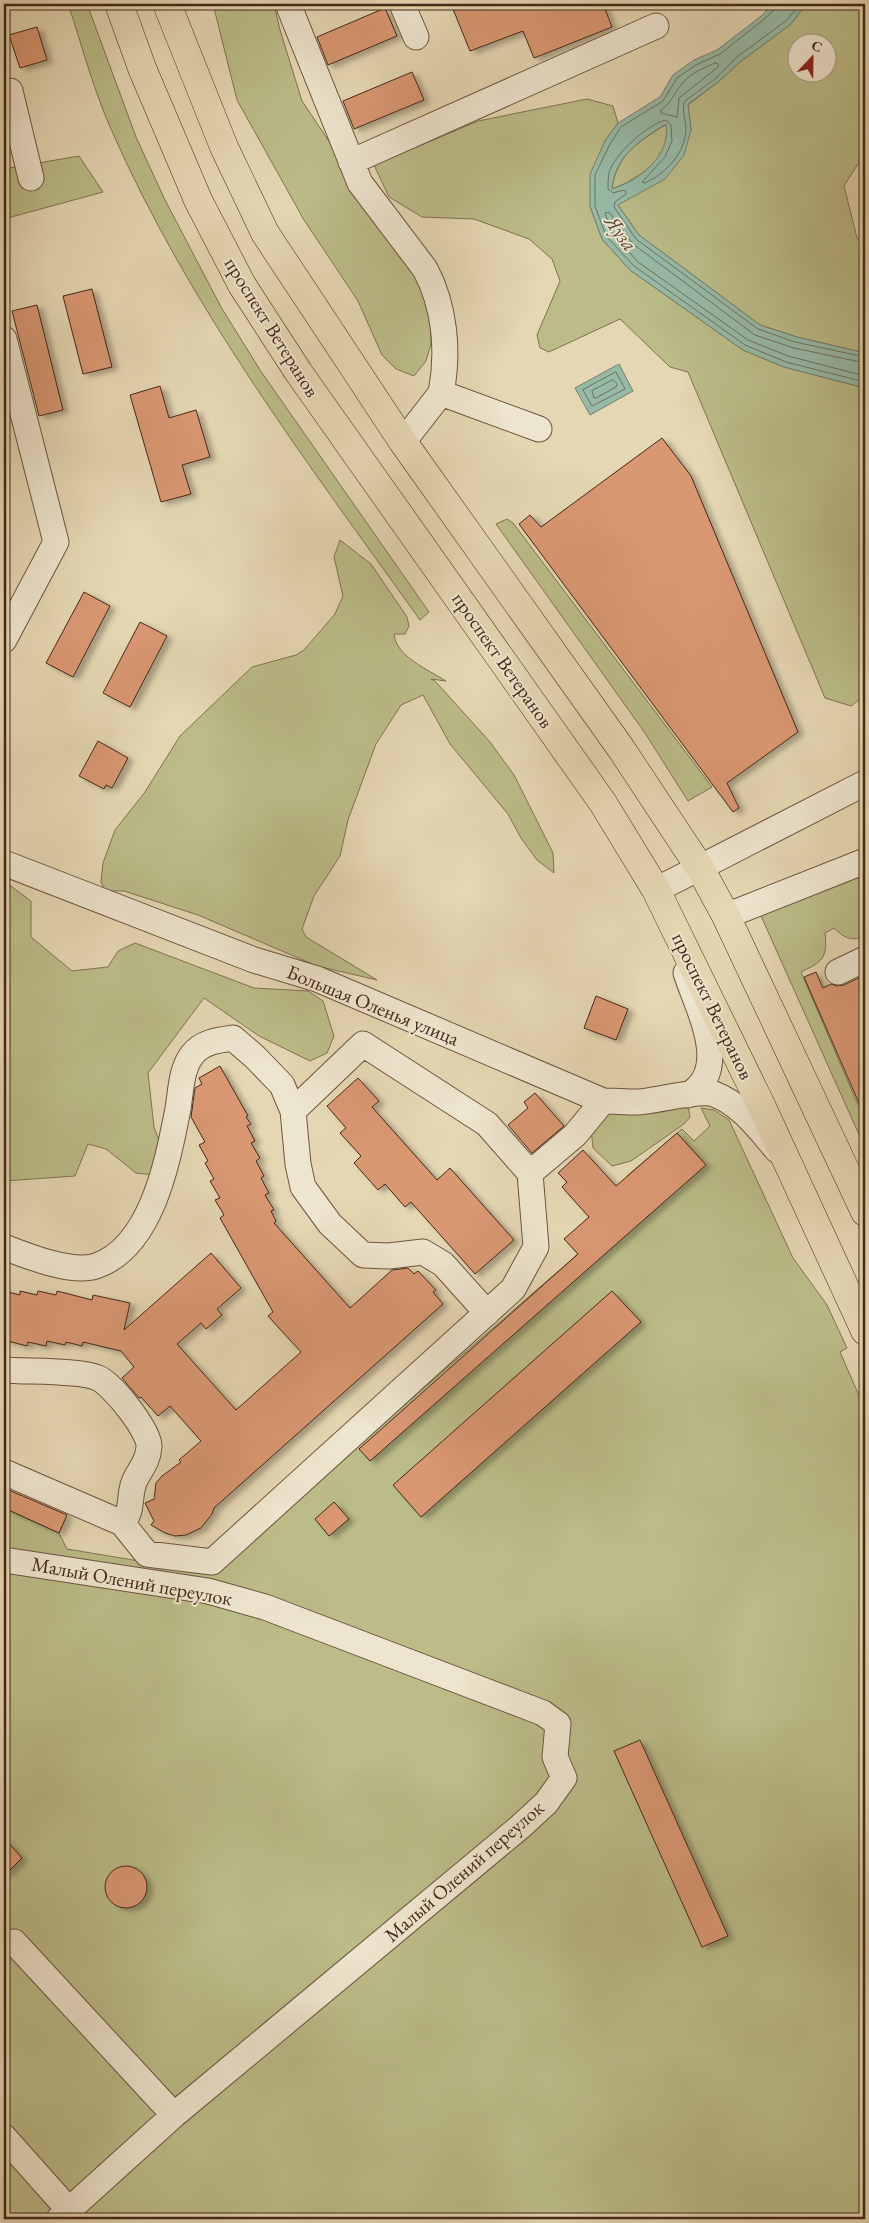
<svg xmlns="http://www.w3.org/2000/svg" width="869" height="2223" font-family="'EB Garamond',serif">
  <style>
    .green { fill: #bbbc88; stroke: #807250; fill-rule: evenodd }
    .water { fill: #97baa7; stroke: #767f6e; fill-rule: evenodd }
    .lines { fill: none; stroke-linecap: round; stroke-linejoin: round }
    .shore { stroke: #6e7060; stroke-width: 1 }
    .building { fill: #d99772; stroke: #452718; filter: url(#shadow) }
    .minor-casing { stroke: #6d533f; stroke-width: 27 }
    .major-casing { stroke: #452718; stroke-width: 29 }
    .minor { stroke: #eee5ce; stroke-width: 25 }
    .major { stroke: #e5d7b3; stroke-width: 28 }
    .labels { text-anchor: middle; stroke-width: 4; stroke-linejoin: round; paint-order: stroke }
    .street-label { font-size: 20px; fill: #452718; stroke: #eee5ce }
    .water-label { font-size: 21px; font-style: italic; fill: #5a4c3c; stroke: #eee5ce }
  </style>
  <defs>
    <filter id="shadow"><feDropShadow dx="5.5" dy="3" stdDeviation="2.5" flood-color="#0004"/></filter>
  </defs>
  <rect width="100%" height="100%" fill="#e5d7b3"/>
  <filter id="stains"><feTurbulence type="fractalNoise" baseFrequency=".004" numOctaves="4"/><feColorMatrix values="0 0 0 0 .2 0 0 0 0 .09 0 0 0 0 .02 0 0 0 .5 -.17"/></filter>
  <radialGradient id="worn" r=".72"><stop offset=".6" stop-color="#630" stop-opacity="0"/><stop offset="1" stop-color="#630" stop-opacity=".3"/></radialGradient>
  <path class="green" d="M68,4H87L136,137L164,198L221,307L260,370L429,612L420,620C307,462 189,307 111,129C93,89 82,45 68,4Z
    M213,4H274L280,30L302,101L353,177L411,256L430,307L431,344L426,361L414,376L396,369L382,355L358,301L304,220L237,100Z
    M806,4H865V153L844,186L857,238L865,242V353L797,337L760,325L639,235L618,205L640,191L691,130L688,105L718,82L740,62L791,24ZM796,42H826V72H796Z
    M587,99L613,106L618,123L605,141L590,206L602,239L630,270L743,350L784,367L865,388V695L851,706L825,698L688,372L670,367L620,319L549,352L540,348L537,335L560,281L552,259L529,239L474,219L422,217L389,197L374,165L478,121Z
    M667,124C667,129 668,135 667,140C662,164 633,181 612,189C616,155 639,141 667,124Z
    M79,156L103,192L4,219V169Z
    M507,519L513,523L712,787L688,801L645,733L496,524Z
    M340,540L371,564L407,617L409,626L405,634H394C396,657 429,670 446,681L431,679L435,681L490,742L514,775L553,853L554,873L537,860L521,838L508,814L450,744L423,695L401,705L376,744L348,820L340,856L314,896L302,929L306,937L377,980L317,966L198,915L124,891H105L101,882L103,863L115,830L145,792L180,736L252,667L296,655L304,650L335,614L343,596L334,557Z
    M865,871V936C852,942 844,938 834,928L825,933C828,958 822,962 801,972L865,1121V1148L761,916Z
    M4,881L31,901V937L72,971L108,967L118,951L135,943L254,988L308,991L323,1001L334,1036L327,1053L310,1061L259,1036L204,998L148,1073L154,1127L167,1161L154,1175L136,1173L106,1149L88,1144L75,1176L4,1181Z
    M688,1105L690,1117L684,1124L631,1161L612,1166L593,1148L591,1129L610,1110C643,1116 656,1115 688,1105Z
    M701,1108L714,1110L729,1120L793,1258L827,1305L847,1348L840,1352L865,1409V2219H4V1508L59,1533L67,1549L211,1573L578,1254L565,1239L631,1180L627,1176L682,1129L694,1141L710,1126Z"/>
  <path class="water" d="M773,4H806L791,24L740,62L718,82L688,104L691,130L684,155L665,179L618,205L639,235L760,325L797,337L865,353V388L784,367L743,350L630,270L602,239L590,206V174L605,141L618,123L660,97L673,75L694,60L717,50L760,17ZM666,124C671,156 640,180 612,189C615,156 640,140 666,124Z
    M619,364L633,391L590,415L575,388Z"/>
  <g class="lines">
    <path class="shore" d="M776,4L775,9L763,20L720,54L696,65L677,78L663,101L621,127L610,144L595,175V206L606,236L634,266L745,345L786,362L865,382
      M800,4L787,20L737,57L715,79L685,101C681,110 686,119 686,129C685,154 666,173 645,183L642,182L665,157L672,141L671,125L666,120C648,124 614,154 609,173C608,178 608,184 608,189L613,193L624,190L626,191V194L615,202L614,207L636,239L758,329L795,342L865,357
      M715,63L718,64V67L679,98L677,117L661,113V110C671,103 674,94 681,85C688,74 704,68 715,63Z
      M865,363L794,348L755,335L633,244L609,212L605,213L612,233L638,262L748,340L788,356L865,376
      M616,372L625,389L592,406L583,390Z
      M613,380L617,384L616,387L596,398H594L592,391Z"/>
  </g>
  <path class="building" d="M451,4H603L612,27L534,58L523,31L470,51Z
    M385,8L397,36L328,65L317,37Z
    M37,27L47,60L20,68L9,35Z
    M412,72L424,100L354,129L343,101Z
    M92,289L112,367L83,374L63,296Z
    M37,305L63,410L39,416L12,311Z
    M160,386L169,418L196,410L210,457L182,465L191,494L161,502L130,395Z
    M662,438L691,476L798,732L727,783L739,808L733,812L519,524L530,515L541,527Z
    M84,592L110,606L73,677L46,663Z
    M140,622L167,636L130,707L103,693Z
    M98,741L128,758L112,788L106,785L104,789L79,776Z
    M816,972L823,988L831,984L837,986L844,985L865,975V1117L804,977Z
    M596,996L628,1009L616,1040L584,1028Z
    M220,1066L248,1116L246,1117L251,1124L247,1126L255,1141L251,1143L260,1158L256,1161L264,1176L261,1178L269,1193L265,1195L274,1210L271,1211L276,1221L274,1223L350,1308L392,1270L408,1268L414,1274L418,1271L436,1290L433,1292L443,1304L214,1508L212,1514L201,1528L186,1535L175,1536L165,1533L151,1525L154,1521L145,1503L154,1499L156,1483L162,1476L181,1462L179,1460L201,1441L170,1406L158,1416L141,1397L139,1398L122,1378L134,1367L121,1351L83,1342L82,1346L66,1342L65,1345L47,1341L46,1346L28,1342L27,1346L4,1340V1291L20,1295V1291L37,1295L38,1291L56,1295L57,1291L92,1300L93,1295L130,1303L124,1330L211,1253L241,1288L217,1309L222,1315L206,1329L201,1323L177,1344L236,1410L301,1352L268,1316L273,1312L220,1218L224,1215L215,1200L220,1198L210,1181L214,1179L205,1163L208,1161L199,1145L205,1142L191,1117L195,1088L202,1084L199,1078Z
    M358,1078L379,1101L372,1107L437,1180L450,1168L514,1240L475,1274L411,1202L405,1207L385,1184L378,1190L354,1163L361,1156L340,1133L346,1128L327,1106Z
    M535,1093L564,1126L532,1153L508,1125L528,1108L524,1102Z
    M677,1133L706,1165L370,1461L359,1449L578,1254L564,1239L589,1217L562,1187L567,1182L558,1173L583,1150L616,1186Z
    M612,1291L641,1322L421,1517L393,1485Z
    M4,1488L67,1515L59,1533L4,1508Z
    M334,1502L349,1519L329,1536L315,1519Z
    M640,1740L728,1936L702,1947L614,1751Z
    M4,1838L22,1858L4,1876Z
    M105 1887a21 21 0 1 1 42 0a21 21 0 1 1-42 0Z"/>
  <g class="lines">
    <defs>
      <path id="minor" d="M288,4L360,183L425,269C445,306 449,352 441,393
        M402,4L416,37
        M4,92L10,91L31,178
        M351,162L656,26
        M4,339L56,542L4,640
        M403,442L441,393L539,429
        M4,863L254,960L317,979L603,1101C614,1101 626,1102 638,1102C656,1101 700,1089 714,1094C741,1104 759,1129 777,1150
        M656,890L865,783
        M726,916L865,861
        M838,972L865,959
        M686,973C698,1010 732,1070 688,1095
        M293,1111L363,1044L487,1124L530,1173
        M4,1247C27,1256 72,1274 96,1266C151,1247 167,1164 177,1114C181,1095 180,1071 192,1055C202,1042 218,1040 233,1038L255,1057L282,1085L293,1111L298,1164L303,1187L330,1224L363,1255L389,1256L423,1252L443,1264L487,1313
        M4,1370C26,1372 80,1370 98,1378C112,1384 150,1431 149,1447C148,1460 142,1467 136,1478C127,1494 135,1509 122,1523
        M4,1472L122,1523L147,1554L212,1562L513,1289L536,1247L530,1173L575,1135L603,1101
        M4,1560L208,1591L265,1607L543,1713L558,1724L555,1757L564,1778L546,1803L520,1827L174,2115L59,2219
        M14,1942L174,2115
        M4,2137L69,2210"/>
      <path id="major" d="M119,4L142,68L198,200L242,285L299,373L603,803L656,890L762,1107L865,1331
        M167,4L224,147L265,233L403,442L622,750L700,868L726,916L865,1212"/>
    </defs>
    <use href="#minor" class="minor-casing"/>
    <use href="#major" class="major-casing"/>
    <use href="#minor" class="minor"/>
    <use href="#major" class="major"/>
  </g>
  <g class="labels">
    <g class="street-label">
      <text transform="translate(272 327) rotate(58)" y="7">проспект Ветеранов</text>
      <text transform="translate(503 660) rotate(55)" y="7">проспект Ветеранов</text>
      <text transform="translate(373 1005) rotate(22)" y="7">Большая Оленья улица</text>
      <text transform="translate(713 1006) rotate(64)" y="7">проспект Ветеранов</text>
      <text transform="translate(132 1581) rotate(10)" y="7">Малый Олений переулок</text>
      <text transform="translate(464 1871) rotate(-41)" y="7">Малый Олений переулок</text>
    </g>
    <g class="water-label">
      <text transform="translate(621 233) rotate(54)" y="7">Яуза</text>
    </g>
  </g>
  <rect width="869" height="2223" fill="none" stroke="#e5d7b3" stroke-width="20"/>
  <rect x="5" y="5" width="859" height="2213" fill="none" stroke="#452718" stroke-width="2.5"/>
  <rect x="10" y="10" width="849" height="2203" fill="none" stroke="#452718"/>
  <g transform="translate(812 58) rotate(22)"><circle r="24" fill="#eee5ce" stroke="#aa9985"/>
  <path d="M0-4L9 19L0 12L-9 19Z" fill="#8f2418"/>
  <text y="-8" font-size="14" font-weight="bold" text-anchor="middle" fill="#452718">С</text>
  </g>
  <rect width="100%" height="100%" filter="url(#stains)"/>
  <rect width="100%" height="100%" fill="url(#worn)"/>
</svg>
